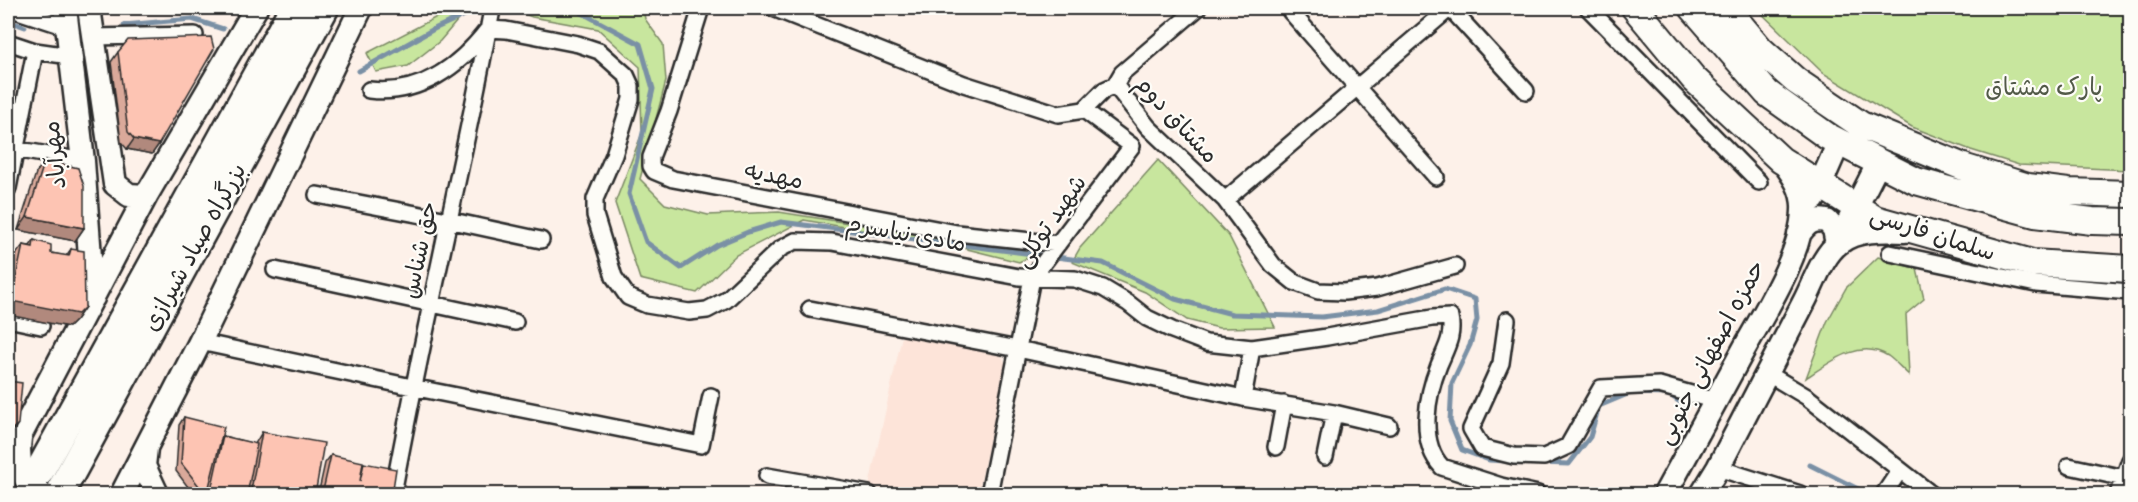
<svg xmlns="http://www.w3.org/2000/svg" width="2138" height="502" font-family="Caveat,'Playpen Sans Arabic',sans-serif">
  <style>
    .built { fill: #fde4d9 }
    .green { fill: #c8e69e; stroke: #7a8864; stroke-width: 1.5 }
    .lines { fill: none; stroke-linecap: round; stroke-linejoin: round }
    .stream { stroke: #7a90a5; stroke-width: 5 }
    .street-casing { stroke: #2b2b2b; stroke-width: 20 }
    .secondary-casing { stroke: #2b2b2b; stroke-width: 27 }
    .primary-casing { stroke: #2b2b2b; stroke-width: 30 }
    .highway-casing { stroke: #2b2b2b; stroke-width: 33 }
    .street { stroke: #fdfcf7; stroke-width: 15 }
    .secondary { stroke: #fdfcf7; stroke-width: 22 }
    .primary { stroke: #fdfcf7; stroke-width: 26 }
    .highway { stroke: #fdfcf7; stroke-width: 28 }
    .wall { fill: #daa99a; stroke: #2b2b2b; stroke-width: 1.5 }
    .shaded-wall { fill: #b1897d; stroke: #2b2b2b; stroke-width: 1.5 }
    .building { fill: #fdc4b3; stroke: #2b2b2b; stroke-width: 1.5 }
    .labels { text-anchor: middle; stroke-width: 4.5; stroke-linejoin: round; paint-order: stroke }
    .park-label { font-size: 24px; fill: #525a48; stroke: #fdfcf7 }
    .street-label { font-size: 24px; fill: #2b2b2b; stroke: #fdfcf7 }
  </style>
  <rect width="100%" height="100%" fill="#fdf1e9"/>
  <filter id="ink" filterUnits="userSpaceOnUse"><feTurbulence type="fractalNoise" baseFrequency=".0167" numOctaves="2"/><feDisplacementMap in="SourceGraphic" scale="12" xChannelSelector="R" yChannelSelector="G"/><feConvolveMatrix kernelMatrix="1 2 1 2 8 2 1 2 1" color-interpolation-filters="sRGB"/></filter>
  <g filter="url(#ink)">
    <path class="built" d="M902,336L1001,355L1006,364L978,494H911L869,486Z"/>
    <path class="green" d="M454,8H489L463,14L440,41L408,66L376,72L367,53Z
      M509,8H643L645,19L663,44L666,81L640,179L665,204L708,215L779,212L1037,253L1019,262L963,248L804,220L736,255L697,293L640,279L615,203L642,133L640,67L598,29L532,17Z
      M1756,8H2130V170L2019,165L1971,150L1912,127L1823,73Z
      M1158,160L1229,236L1275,327L1219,328L1187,320L1145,292L1072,262L1080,248Z
      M1878,257L1917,269L1924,299L1906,314L1909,375C1902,369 1895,361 1888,356C1859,338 1829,363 1806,378L1827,322L1846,288Z"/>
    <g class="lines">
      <path class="stream" d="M568,8L575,9L640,44L653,89L629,194L646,242L681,268L717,245L748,232L781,222L1103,263L1175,299L1232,314L1322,317L1378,310L1445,289L1475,299L1477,320L1470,345L1452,383L1450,421L1462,450L1489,460L1507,461
        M8,21L25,27
        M124,25L192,19L223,29
        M359,71L434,29L480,8
        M1540,463L1569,464L1590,437L1599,406L1630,393L1669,394L1685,406
        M1810,465L1868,494"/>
      <defs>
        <path id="street" d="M9,8L67,27
          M701,8L669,111L651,157V166L654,171L673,179L957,233L1058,244
          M773,8L964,84L1058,114L1084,110L1104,90L1115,85L1148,127L1225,200L1273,265L1294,282L1318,291L1344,292L1377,288L1455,266
          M1450,8L1526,91
          M1588,8L1759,182
          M1290,11L1436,177
          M93,37L195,35
          M8,42L35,51L70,56
          M1115,85L1122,73L1198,8
          M369,90C419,96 459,67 488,29L506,30L578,44L599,51L626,75L631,86V99L614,155L595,199V215L614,277L628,297L647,305L689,312L707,310L726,300L780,249L795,241L832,242L1019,277L1075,279L1103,288L1128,303L1147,318L1172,330L1206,343L1252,348L1327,337L1432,318L1450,317C1454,336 1446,348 1439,365C1427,395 1418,442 1442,467L1501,486L1538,494
          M8,148L83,161
          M8,188L35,51
          M317,195L448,220L541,240
          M1225,200L1450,8
          M1890,253L2036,284L2130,292
          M275,270L515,322
          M810,309L1018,349L1243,398L1334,413L1389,426
          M8,319L41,326
          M1507,320L1501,363L1471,429L1482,448L1514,456L1544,457L1568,446L1601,388L1659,385L1716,401
          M200,342L412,387L701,445L711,396
          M1767,373L1807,397L1931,494
          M1243,398L1252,348
          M1276,447L1284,404
          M1325,457L1334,413
          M2069,466L2124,478
          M1718,468L1800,494
          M767,476L869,494
          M393,494C422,334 461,175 491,15
          M989,494L1032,278L1132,146L1084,110
          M1884,494L1900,470
          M2118,494L2130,460"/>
        <path id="secondary" d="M65,8L83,161L93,298
          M89,8L115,184L129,195L146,196
          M1814,199L1839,142
          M1849,221L1879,162
          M1799,234C1807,223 1813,218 1827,221L1834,229L1837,244
          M20,438C17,459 21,483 41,494
          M146,448L144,466L157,494
          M8,459L146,196L256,8
          M122,494L200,342L361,8
          M1665,494C1691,446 1718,397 1744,349C1765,311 1802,254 1803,210C1804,190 1793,175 1782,160
          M1702,494L1718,468C1747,412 1776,357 1804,302C1814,283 1822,256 1839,243C1856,229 1884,230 1905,231"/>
        <path id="primary" d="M1635,8L1694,79L1781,160L1875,219L2032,263L2130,269
          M1693,8L1767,93L1827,136L1916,181L2035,214L2092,221L2130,222
          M1726,8L1761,50L1796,81L1861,125L1966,168L2028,187L2068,192L2130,194"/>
        <path id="highway" d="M39,472L294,8
          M63,487L324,8"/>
      </defs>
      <use href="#street" class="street-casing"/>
      <use href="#secondary" class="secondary-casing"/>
      <use href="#primary" class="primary-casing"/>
      <use href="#highway" class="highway-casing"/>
      <use href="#street" class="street"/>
      <use href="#secondary" class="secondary"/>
      <use href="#primary" class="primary"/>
      <use href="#highway" class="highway"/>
    </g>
    <path class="wall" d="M118,52L159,144L152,154L127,149L121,142L111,62Z
      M45,160L84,228L75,241L18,230L36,173Z
      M34,240L51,253L66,256L71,249L85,307L76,320L69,327L8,315V287L14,257L23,245L30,246Z
      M184,417L221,439L223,436L255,444L262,432L315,495H194L176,471L179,425Z
      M331,455L363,465L364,463L392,495H318L325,463Z"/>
    <path class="shaded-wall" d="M134,139L159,144L152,154L127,149Z
      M27,217L84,228L75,241L18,230Z
      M11,301L85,307L76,320L69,327L8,315V306Z
      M18,424L9,437L8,438V433Z"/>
    <path class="building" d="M211,37L214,49L159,144L134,139L128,132L118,52L128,40Z
      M45,160L78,168L84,186V228L27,217Z
      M8,172L13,173L8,199Z
      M34,240L51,245V253L69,256L71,249L84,251L85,307L78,314L11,301L23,245L33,247Z
      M8,381L22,383L18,424L8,433Z
      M184,417L224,427L207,495H206L181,463Z
      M262,432L324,443L315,495H250Z
      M223,436L257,444L247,495H210Z
      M331,455L363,462L360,481L364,463L396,469L392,495H322Z"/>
  </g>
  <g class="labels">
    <g class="park-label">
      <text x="2044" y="95">پارک مشتاق</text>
    </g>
    <g class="street-label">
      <text transform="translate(1177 119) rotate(47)" y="8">مشتاق دوم</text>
      <text transform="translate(54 155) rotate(-96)" y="8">مهرآباد</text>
      <text transform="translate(774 175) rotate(11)" y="8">مهدیه</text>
      <text transform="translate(1050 221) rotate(-55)" y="8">شهید توکلی</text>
      <text transform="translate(906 233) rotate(10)" y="8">مادی نیاسرم</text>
      <text transform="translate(1933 233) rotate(18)" y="8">سلمان فارسی</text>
      <text transform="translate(194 247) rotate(-61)" y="8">بزرگراه صیاد شیرازی</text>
      <text transform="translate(419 250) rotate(-78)" y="8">حق شناس</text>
      <text transform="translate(1710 352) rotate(-62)" y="8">حمزه اصفهانی جنوبی</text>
    </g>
  </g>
  <rect width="2138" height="502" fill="none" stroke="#fdfcf7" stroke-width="30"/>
  <rect x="15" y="15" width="2108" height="472" fill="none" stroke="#2b2b2b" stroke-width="2" filter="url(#ink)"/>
</svg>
